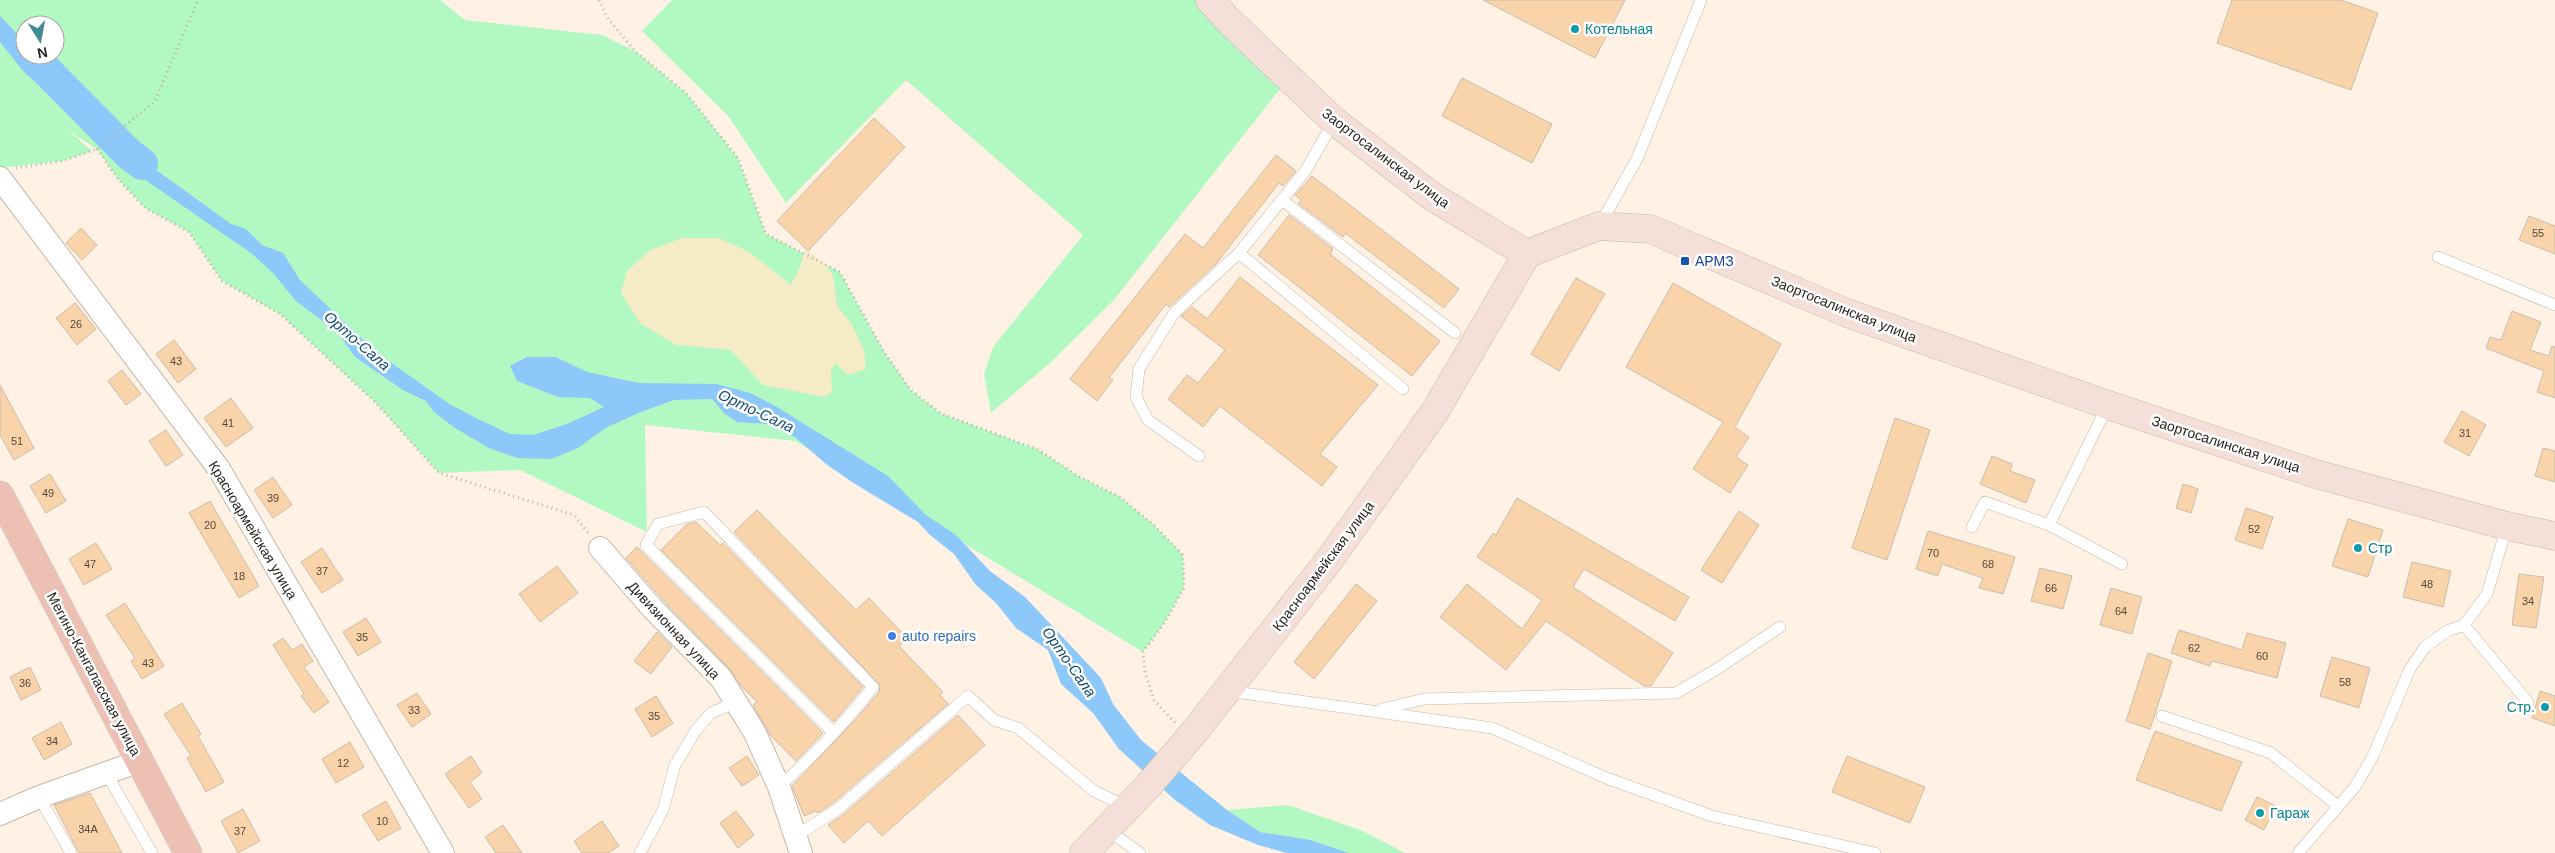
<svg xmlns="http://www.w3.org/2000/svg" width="2555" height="853" font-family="Arial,sans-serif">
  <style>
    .green { fill: #b2f8c3; fill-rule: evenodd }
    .sand { fill: #f5ebc6 }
    .water { fill: #8cc8f9 }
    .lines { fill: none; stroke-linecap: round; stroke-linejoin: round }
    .river { stroke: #8cc8f9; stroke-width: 32 }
    .building { fill: #f9d3a9; stroke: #cbbcac }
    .lane-casing { stroke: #c5b7a7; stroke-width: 12 }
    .street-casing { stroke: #c5b7a7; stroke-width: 24 }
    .secondary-casing { stroke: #c5b7a7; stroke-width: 29 }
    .primary-casing { stroke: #d7d6d5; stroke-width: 29 }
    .path { stroke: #bbb0a5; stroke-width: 3; stroke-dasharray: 1 4; stroke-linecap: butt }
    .lane { stroke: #fff; stroke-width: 11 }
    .street { stroke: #fff; stroke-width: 22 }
    .secondary { stroke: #f5e0d9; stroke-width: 28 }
    .primary { stroke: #ecc1b3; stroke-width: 28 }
    .culture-dot { fill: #0f9aa8; stroke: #fff; stroke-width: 2 }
    .transit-dot { fill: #1a4fb4; stroke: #fff; stroke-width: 2 }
    .shop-dot { fill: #3f7fe0; stroke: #fff; stroke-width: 2 }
    .labels { text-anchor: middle; stroke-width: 5; stroke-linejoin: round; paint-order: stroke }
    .number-label { font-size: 11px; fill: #584b3c }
    .culture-label { font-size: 14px; fill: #0d838f; stroke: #fff; text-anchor: start }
    .street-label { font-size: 14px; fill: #231e18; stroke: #fff }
    .transit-label { font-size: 14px; fill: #164399; stroke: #fff; text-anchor: start }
    .shop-label { font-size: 14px; fill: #366cbe; stroke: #fff; text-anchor: start }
    .water-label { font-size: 15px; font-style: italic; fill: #114b72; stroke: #fff }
  </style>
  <rect width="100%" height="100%" fill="#fff2e5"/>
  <path class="green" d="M0,0H440L465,20L602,35L635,51L686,93L738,158L766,234L840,272L883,350L910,389L940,413L1037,449L1080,477L1120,497L1154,525L1183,555L1184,588L1165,622L1143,652L795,441L645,425L647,532L520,470L439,473L375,402L280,314L222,281L189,232L145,208L118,179L97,149L69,131L92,151L63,161L0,168ZM25,25H55V55H25Z
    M672,0H1207L1288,79L1113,301L1050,363L991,413L984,374L993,347L1083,235L906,80L786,203L729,117L642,31Z
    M1288,805L1363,831L1405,853H1348L1260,832L1227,810Z"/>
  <path class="sand" d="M682,238H719L749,252L791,285L801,265L803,254L809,251L826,265L833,276L837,305L852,325L864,350L866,369L848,375L835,363L831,371L832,392L824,397L763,385L731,350L676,345L640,323L621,293L627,271L650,250Z"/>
  <path class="water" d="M0,16L25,42V55H37L59,78L94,125L231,224L246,229L262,245L283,253L300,280L376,352L451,405L480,420L510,434L533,435L567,424L604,407L590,398L558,397L517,381L510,366L527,357H556L587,372L639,383L717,384L750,393L777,407L888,476L926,515L956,535L990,571L1025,597L1101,678L1113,704L1141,740L1227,810L1260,832L1310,840L1349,853H1287L1258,845L1210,825L1175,800L1119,749L1093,713L1061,684L1048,650L1016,628L996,603L976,585L954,554L930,535L918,522L855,484L826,464L795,437L766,424L737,422L724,413L712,399L674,400L641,412L607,427L578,448L551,459L517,458L489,448L455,428L434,412L426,401L403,390L355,357L338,333L296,301L273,273L251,253L141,177L112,148L24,72L0,42Z"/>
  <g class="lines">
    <path class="river" d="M31,55L129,154L142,164"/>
  </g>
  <path class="building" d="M1483,0H1625L1595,58Z
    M2232,0H2341L2378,13L2351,90L2217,43Z
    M1462,78L1552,124L1532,163L1442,116Z
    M874,118L905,147L808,251L777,221Z
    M1276,155L1296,171L1283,186L1279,183L1216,264L1169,307L1166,304L1109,378L1113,380L1097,401L1070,379L1185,234L1203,248Z
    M1312,176L1459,289L1444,308L1345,233L1343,237L1298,203L1301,200L1295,195Z
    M1289,215L1333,249L1330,254L1440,341L1412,376L1258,255Z
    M2529,216L2555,226V254L2519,240Z
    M81,228L97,245L82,260L66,243Z
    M1240,277L1378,385L1320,454L1337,467L1322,486L1220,406L1203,427L1168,399L1187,375L1198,383L1225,350L1181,316L1192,307L1207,319Z
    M1576,278L1605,294L1559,371L1531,354Z
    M1673,283L1781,344L1735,427L1749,437L1736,457L1748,465L1730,493L1693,469L1723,422L1626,367Z
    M75,303L96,329L77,345L56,318Z
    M2512,311L2541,322L2530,350L2549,356L2552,346L2555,347V398L2537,392L2544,371L2486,348L2490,337L2501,340Z
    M174,340L196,369L178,383L156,354Z
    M122,370L141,394L126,405L108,381Z
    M0,385L34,448L14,460L0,435Z
    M231,398L253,428L226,447L204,418Z
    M2462,411L2486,425L2469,456L2444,442Z
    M1895,418L1930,430L1887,560L1852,548Z
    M166,430L183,455L166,466L149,441Z
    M2543,448L2555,451V482L2535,476Z
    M1992,456L2012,464L2010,471L2035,480L2026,503L1980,484Z
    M50,474L66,501L46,513L30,486Z
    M273,477L292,505L273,518L254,490Z
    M2183,484L2198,489L2191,513L2176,508Z
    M1517,498L1689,597L1675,621L1584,569L1573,587L1673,653L1651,686H1644L1546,621L1506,670L1440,617L1467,584L1522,629L1542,600L1477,557L1493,533L1496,535Z
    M210,501L259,586L239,598L189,513Z
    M2246,508L2273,517L2262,549L2235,540Z
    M757,510L856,610L869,598L907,638L899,646L943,692L940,695L948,704L833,803L818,813L815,811L804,816L792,786L857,718L879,692L880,685L734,532Z
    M1739,511L1759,525L1722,583L1701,570Z
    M2348,519L2383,530L2368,577L2332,566Z
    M696,522L720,545L723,543L863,687L834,722L661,550L687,524Z
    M1928,531L2015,557L2003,594L1979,588L1983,578L1942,564L1938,576L1916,569Z
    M96,543L112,569L84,585L69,559Z
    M637,547L823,733L796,761L771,736L753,705L757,702L741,686L730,669L662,599L626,558Z
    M322,548L343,580L322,593L301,562Z
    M2412,562L2451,571L2443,607L2403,597Z
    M557,566L578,593L540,622L519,594Z
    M2040,568L2072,576L2063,609L2031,601Z
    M2519,574L2544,577L2536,628L2512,625Z
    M1356,584L1377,601L1314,679L1294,662Z
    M2111,588L2142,597L2132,634L2100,625Z
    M125,603L164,666L142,679L131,661L135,658L106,615Z
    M366,618L381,642L358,656L343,632Z
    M2179,630L2242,650L2247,633L2286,643L2277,678L2212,661L2210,666L2171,653Z
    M657,632L672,647L651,674L634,661Z
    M283,638L292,650L302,644L313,661L304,667L329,702L314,713L301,696L304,694L273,645Z
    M2148,653L2172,661L2150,729L2126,721Z
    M2332,657L2370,668L2359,708L2320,696Z
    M30,667L41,690L21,700L10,677Z
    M2540,691L2555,696V726L2532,718Z
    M417,693L431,714L412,727L397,705Z
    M656,696L673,723L652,737L635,709Z
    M182,703L201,734L198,736L224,782L206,792L187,758L191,756L164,714Z
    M958,715L985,745L882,836L868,821L844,843L828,825L843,815Z
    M61,722L72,744L44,760L32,738Z
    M2155,731L2242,762L2221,811L2136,780Z
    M350,742L364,767L336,783L322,759Z
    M471,756L482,773L470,782L482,799L469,808L445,774Z
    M747,756L759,775L742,786L729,768Z
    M1847,756L1925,787L1910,823L1832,792Z
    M90,793L122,853H79L54,805Z
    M2257,797L2276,806L2264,830L2245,820Z
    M386,801L401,828L378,841L362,815Z
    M243,809L260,841L238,853L221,821Z
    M736,811L754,835L738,848L720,823Z
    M602,821L619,846L608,853H582L574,841Z
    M503,825L522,853H496L485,837Z"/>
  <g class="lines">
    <defs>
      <path id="lane" d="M1282,200L1455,333
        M1599,226L1637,159L1701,0
        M1239,253L1403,389
        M2438,257L2555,305
        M1199,456L1148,420L1136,397L1139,369L1174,313L1239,253L1306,170L1334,121
        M2049,525L2122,564
        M2507,526L2487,594L2464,625L2528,702
        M1972,527L1985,502L2049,525L2108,405
        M1228,691L1492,728L1609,779L1712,816L1875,853
        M1382,709L1424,699L1676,693L1717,669L1780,627
        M2162,716L2271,753L2338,806
        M106,773L152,853
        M779,787C813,756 845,723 873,687L704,512L658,524L646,545L834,733
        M39,797L71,853
        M1106,829L1140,853
        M796,836L838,809L968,696L994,720L1018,728L1094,791L1127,807
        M640,853L663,810L675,765L696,730L711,713L736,702
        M2298,853L2355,787L2373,756L2410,669L2425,647L2447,631L2464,625"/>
      <path id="street" d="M0,178L219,469L443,853
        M600,548L652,608L721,678L755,733L779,787L801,853
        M0,814L39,797L140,761"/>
      <path id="secondary" d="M1210,0L1227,19L1334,121L1433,197L1527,254L1599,226L1650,229L1847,313L2108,405L2316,474L2507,526L2555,536
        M1084,853L1148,786L1195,731L1327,563L1434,413L1527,254"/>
      <path id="primary" d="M0,495L188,853"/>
    </defs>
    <use href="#lane" class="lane-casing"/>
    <use href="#street" class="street-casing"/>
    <use href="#secondary" class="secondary-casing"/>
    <use href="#primary" class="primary-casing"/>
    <path class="path" d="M599,0L608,19L635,51L686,93L738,158L766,234L840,272L883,350L910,389L940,413L1037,449L1080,477L1120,497L1154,525L1183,555L1184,588L1165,622L1143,652L1145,672L1154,700L1175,723
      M97,149L118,179L145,208L189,232L222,281L280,314L375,402L439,473L574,515L589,534
      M16,168L63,161L97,149L155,101L198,0"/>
    <use href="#lane" class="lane"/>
    <use href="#street" class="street"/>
    <use href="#secondary" class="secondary"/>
    <use href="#primary" class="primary"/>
  </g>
  <g class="culture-dot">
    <circle cx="1575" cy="29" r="5"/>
    <circle cx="2358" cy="548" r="5"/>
    <circle cx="2545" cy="707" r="5"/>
    <circle cx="2260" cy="813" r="5"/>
  </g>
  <rect class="transit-dot" x="1680" y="256" width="10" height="10" rx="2.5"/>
  <circle class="shop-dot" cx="892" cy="636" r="5"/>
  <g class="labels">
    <g class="number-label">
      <text x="2538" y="237">55</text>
      <text x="76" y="328">26</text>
      <text x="176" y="365">43</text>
      <text x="228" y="427">41</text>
      <text x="2465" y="437">31</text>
      <text x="17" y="445">51</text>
      <text x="48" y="497">49</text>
      <text x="273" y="502">39</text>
      <text x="210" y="529">20</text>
      <text x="2254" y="533">52</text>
      <text x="1933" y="557">70</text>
      <text x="90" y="568">47</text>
      <text x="1988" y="568">68</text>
      <text x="322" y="575">37</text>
      <text x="239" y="580">18</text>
      <text x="2427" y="588">48</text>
      <text x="2051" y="592">66</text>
      <text x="2528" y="605">34</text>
      <text x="2121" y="615">64</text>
      <text x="362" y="641">35</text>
      <text x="2194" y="652">62</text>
      <text x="2262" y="660">60</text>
      <text x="148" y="667">43</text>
      <text x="2345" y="686">58</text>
      <text x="25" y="687">36</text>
      <text x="414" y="714">33</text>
      <text x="654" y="720">35</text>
      <text x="52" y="745">34</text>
      <text x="343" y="767">12</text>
      <text x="382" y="825">10</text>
      <text x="88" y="833">34А</text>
      <text x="240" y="835">37</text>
    </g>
    <g class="culture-label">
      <text x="1585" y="34">Котельная</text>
      <text x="2368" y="553">Стр</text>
      <text x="2535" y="712" text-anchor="end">Стр.</text>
      <text x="2270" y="818">Гараж</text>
    </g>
    <g class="street-label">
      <text transform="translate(1386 158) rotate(37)" y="5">Заортосалинская улица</text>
      <text transform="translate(1844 309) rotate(22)" y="5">Заортосалинская улица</text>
      <text transform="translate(2226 444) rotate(18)" y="5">Заортосалинская улица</text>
      <text transform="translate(253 530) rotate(59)" y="5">Красноармейская улица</text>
      <text transform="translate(1323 566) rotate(-53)" y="5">Красноармейская улица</text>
      <text transform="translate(674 630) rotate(47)" y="5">Дивизионная улица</text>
      <text transform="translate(94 674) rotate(62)" y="5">Мегино-Кангаласская улица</text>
    </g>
    <g class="transit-label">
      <text x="1695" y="266">АРМЗ</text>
    </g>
    <g class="shop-label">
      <text x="902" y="641">auto repairs</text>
    </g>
    <g class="water-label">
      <text transform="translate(357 341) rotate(41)" y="5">Орто-Сала</text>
      <text transform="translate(756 411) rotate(25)" y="5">Орто-Сала</text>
      <text transform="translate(1069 662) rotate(55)" y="5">Орто-Сала</text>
    </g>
  </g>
  <g transform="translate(40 40) rotate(169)"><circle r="24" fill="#ffffff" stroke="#a7a5a3"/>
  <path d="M0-4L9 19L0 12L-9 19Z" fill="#438993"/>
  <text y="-8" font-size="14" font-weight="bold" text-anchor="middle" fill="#231e18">N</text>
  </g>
</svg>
